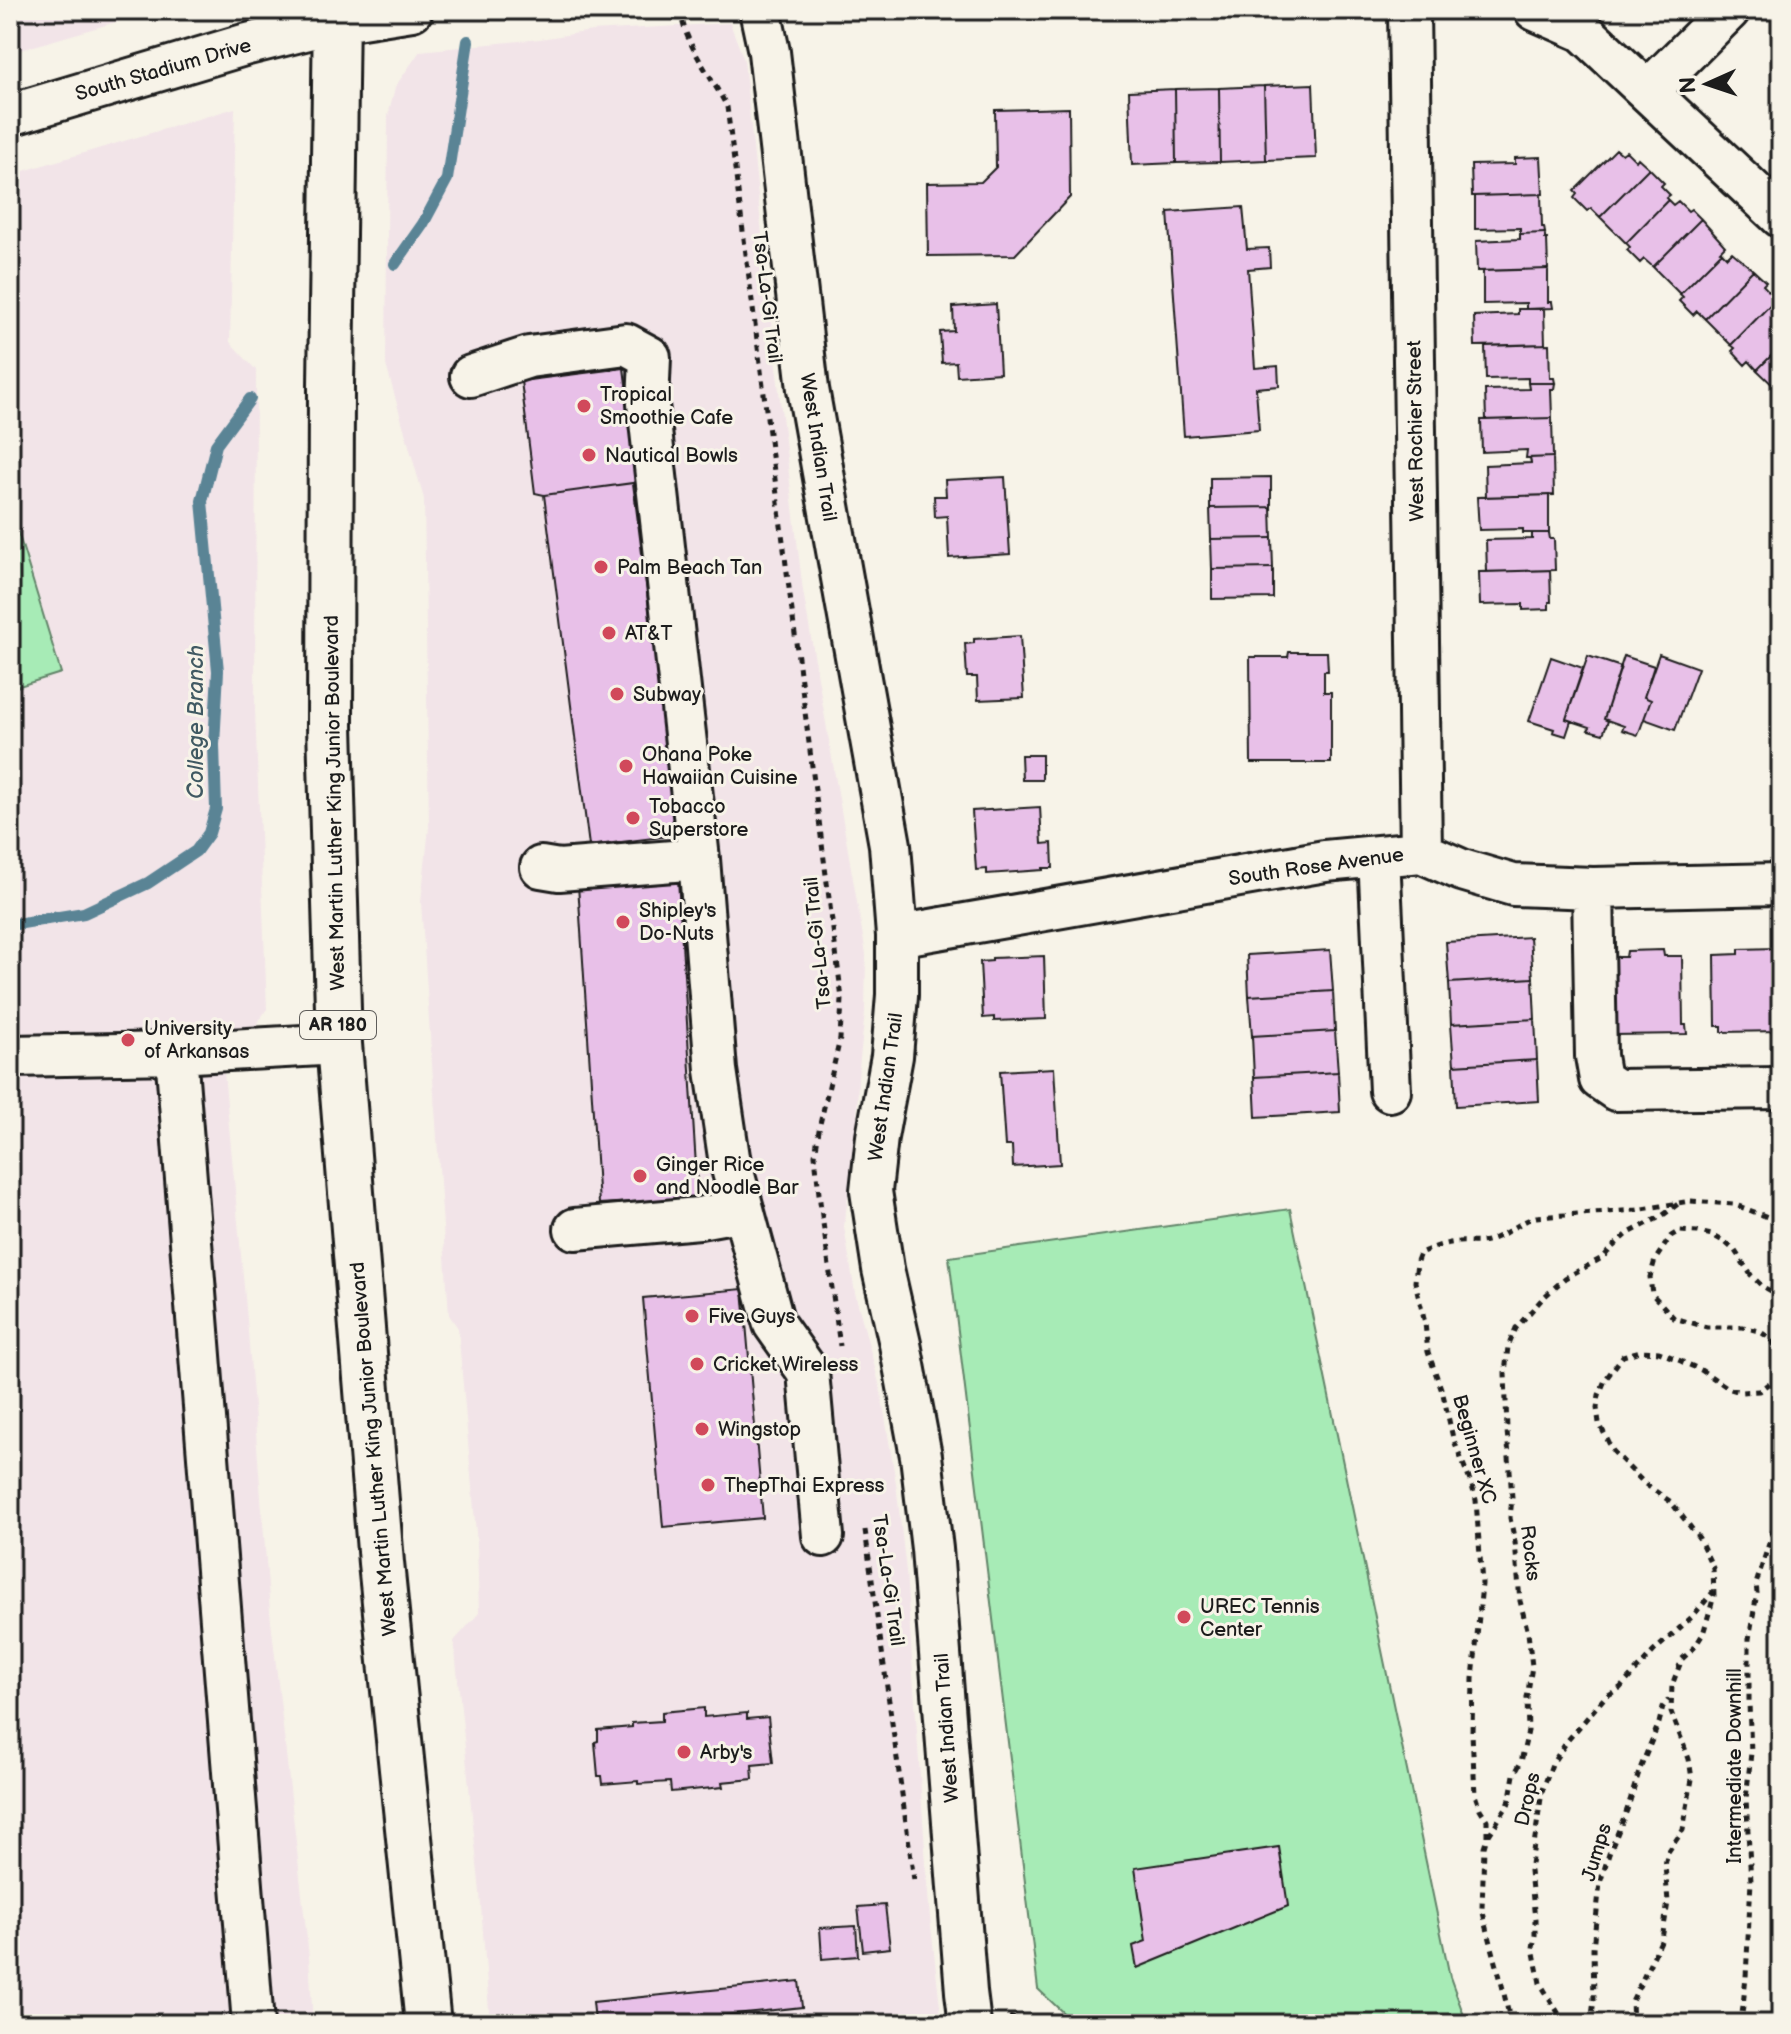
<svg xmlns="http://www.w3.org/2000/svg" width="1791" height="2034" font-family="'Balsamiq Sans',sans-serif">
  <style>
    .built { fill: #f2e4e8 }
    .green { fill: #a7ebb6; stroke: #628469; stroke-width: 2 }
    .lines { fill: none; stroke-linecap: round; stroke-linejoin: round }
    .stream { stroke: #5a8495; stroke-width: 12 }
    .building { fill: #e8c0e8; stroke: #1c1c1c; stroke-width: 2 }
    .minor-casing { stroke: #1c1c1c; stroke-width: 46 }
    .major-casing { stroke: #1c1c1c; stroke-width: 50 }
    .path { stroke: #1c1c1c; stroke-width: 5; stroke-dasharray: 6 6; stroke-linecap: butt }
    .minor { stroke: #f7f3e8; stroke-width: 40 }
    .major { stroke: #f7f3e8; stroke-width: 44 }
    .poi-dot { fill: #d1495b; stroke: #f7f3e8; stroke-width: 3 }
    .labels { text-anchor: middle; stroke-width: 6; stroke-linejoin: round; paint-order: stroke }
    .shield { fill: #f7f3e8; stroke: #5e5c59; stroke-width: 2 }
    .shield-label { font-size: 18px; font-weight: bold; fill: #1c1c1c }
    .street-label { font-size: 20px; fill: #1c1c1c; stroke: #f7f3e8 }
    .poi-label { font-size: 20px; fill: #1c1c1c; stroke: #f7f3e8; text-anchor: start }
    .water-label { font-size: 22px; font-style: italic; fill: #405962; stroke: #f7f3e8 }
  </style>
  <rect width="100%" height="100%" fill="#f7f3e8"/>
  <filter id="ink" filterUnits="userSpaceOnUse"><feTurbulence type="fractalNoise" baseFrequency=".0125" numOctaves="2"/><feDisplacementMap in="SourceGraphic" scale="16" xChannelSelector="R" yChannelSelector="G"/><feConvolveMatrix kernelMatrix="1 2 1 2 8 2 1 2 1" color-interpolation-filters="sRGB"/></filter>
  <g filter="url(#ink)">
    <path class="built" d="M10,10H157L10,53Z
      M730,23L744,60L773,341L803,591L866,954L865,1012L858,1077L857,1126L844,1227L855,1293L880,1387L896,1483L906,1571L929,1908L942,2024H490L480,1893L454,1641L479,1613L477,1544L458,1328L449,1315L421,902L429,827L424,499L386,365L388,116L395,87L420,51L540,39L592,31Z
      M235,108L230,342L256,370L255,710L267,1009L224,1072L247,1319L270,1612L309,1957L313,2024H10V175Z"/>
    <path class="green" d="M10,506L61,673L10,689Z
      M1290,1209L1450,1977L1467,2024H1075L1038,1989L949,1257Z"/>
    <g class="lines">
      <path class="stream" d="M395,264L423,224L447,179L468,41
        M10,925L84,913L148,883L196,851L209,833L216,809L214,745L218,671L202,501L216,445L250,399"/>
    </g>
    <path class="building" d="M1313,84L1316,158L1266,160L1264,86Z
      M1264,86L1266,160L1220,162L1219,88Z
      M1219,88L1220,162L1176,163L1175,89Z
      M1175,89L1176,163L1132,165L1129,91Z
      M1069,108L1070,197L1015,255L928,256L927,183L981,182L996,167L995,110Z
      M1616,149L1622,154L1626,151L1636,161L1638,158L1649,168L1600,217L1591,208L1587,211L1574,198L1577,194L1574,191Z
      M1541,157L1543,194L1472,196L1471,165L1515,164V158Z
      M1649,168L1664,183L1661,186L1670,195L1666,198L1668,200L1626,243L1600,217Z
      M1541,194L1542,227H1544L1545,233L1520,234V228L1475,229V196Z
      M1668,200L1673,205L1678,201L1688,211L1691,209L1701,219L1653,267L1644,259L1640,263L1627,250L1630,247L1626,243Z
      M1243,207L1247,249L1269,248L1270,267L1248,269L1255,368L1278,366L1279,386L1256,388L1259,430L1184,436L1168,212Z
      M1701,219L1725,246L1720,251L1722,252L1680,294L1653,267Z
      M1545,233V239H1547L1548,269L1477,271L1476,241L1520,239V234Z
      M1722,252L1727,257L1732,252L1753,270L1705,319L1697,311L1693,315L1679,301L1683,297L1680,294Z
      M1548,269V302H1552L1553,308L1526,309V303L1483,304V271Z
      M1753,270L1766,282L1763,285L1774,297L1771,300L1773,302L1731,345L1705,319Z
      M1773,302L1779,308L1781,305V346L1757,370L1749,361L1745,365L1732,351L1735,348L1731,345Z
      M996,304L1000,373L957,376L956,362L942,363L940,332L954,331L953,307Z
      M1518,309H1544L1545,344L1475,346L1474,316L1518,314Z
      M1549,344L1550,378H1554L1555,383H1528V378L1486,379L1485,346Z
      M1781,346V393L1757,370Z
      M624,368L638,479L633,483L544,495L535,493L521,381Z
      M1528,383H1555L1554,389H1551L1552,418L1486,420L1485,390L1529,389Z
      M1552,418L1553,457L1526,458L1527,450L1482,452L1481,420Z
      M1553,457L1554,495L1486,497L1485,465L1531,463L1530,458Z
      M1005,477L1010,554L949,558L947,516L935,517L934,496H946L945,480Z
      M1271,477V507L1210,508V478Z
      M633,483L678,835L589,846L544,495Z
      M1549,495V533H1523V529L1479,530L1477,497Z
      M1271,507L1272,538L1211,539L1210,508Z
      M1532,533H1549L1550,539H1554L1555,570L1487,572L1486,540L1532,539Z
      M1272,538L1273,568L1212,569L1211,539Z
      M1273,568V598L1212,599V569Z
      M1550,570L1551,602H1549V609L1523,610V604L1480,605L1479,572Z
      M1020,636L1024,698L978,700L977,677H967L965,644L974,643V639Z
      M1289,652H1327L1328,671H1324V692H1331V763H1251L1250,657H1288Z
      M1659,654L1698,668L1675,730L1644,719L1651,700L1644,697Z
      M1588,656L1621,667L1604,719L1608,721L1603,734L1588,730L1590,727L1566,719Z
      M1624,656L1654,666L1644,697L1651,700L1638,735L1622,730L1624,726L1604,719Z
      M1551,657L1583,668L1566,719L1571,721L1566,736L1553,732L1554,729L1529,721Z
      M1021,755H1042V780H1022Z
      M1040,807L1042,844L1052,843L1053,868H1043V870L987,874V869L976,870L972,811Z
      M678,879L698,1198L599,1204L578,885Z
      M1530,937L1533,978L1449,983L1446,942Z
      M1776,948L1775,954H1781V1031L1722,1032V1026H1716L1715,955L1739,954V949Z
      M1330,950L1333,991L1249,996L1247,955Z
      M1663,950L1664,956H1682L1683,1025H1686L1687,1034L1612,1035L1602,957H1626L1627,951Z
      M1044,956L1046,1019L994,1021V1017L983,1018L980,962L992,961V958Z
      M1533,978L1535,1019L1451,1024L1449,983Z
      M1333,991L1335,1031L1252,1036L1249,996Z
      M1535,1019L1537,1060L1454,1065L1451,1024Z
      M1335,1031L1338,1072L1254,1077L1252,1036Z
      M1537,1060L1539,1101L1456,1106L1454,1065Z
      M1054,1068L1060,1164L1013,1167L1012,1146H1005L1000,1071Z
      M1338,1072L1340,1112L1256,1117L1254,1077Z
      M743,1289L763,1518L663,1527L643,1298Z
      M704,1708V1717L747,1713V1719L768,1717L773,1763L752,1765L753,1779L722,1782L723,1787L671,1792L670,1782L638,1784V1781L603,1784L602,1776H598L595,1742L598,1741V1730L632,1727V1723L662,1721V1712Z
      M1279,1847L1288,1906L1137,1968L1133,1946L1146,1941L1135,1868Z
      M885,1905L890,1948L863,1951L858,1907Z
      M856,1926L858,1956L822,1959L820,1928Z
      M799,1981L802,2007L640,2024H597L595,2021L593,2002Z"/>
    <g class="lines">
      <defs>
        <path id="minor" d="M760,10L769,52L808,389L890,845L897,936V995L892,1056L877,1137L871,1191L883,1269L900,1344L921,1456L932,1549L966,1992L970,2024
          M1409,10L1421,852
          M1535,10L1583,31L1781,217
          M1648,91L1729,10
          M10,115L244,45L336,22L412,10
          M471,376L529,357L626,344L650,357L648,404L699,859L716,1070L729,1157L774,1324L808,1372L823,1536
          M1379,856L1390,1091
          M541,867L559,870L699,859
          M1593,888L1596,1056L1600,1079L1616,1090L1781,1088
          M897,936L1325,861L1421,852L1462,870L1513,885L1593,888L1781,884
          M176,1053L253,2024
          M10,1056L176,1053L339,1044
          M575,1229L699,1218L743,1210"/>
        <path id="major" d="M336,10L331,386L330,725L339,1044L381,1563L428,2024"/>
      </defs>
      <use href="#minor" class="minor-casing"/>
      <use href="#major" class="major-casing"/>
      <path class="path" d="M681,10C682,41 713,78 727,107L842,999L840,1039L820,1124L815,1155L819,1194L840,1346
        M865,1530L914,1880
        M1489,1835L1509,1803L1514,1775L1521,1762L1528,1731L1527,1698L1532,1666L1528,1633L1520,1601L1515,1542L1510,1518L1512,1498L1507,1430L1505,1373L1508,1347L1516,1328L1543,1298L1565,1278L1604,1257L1610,1249L1629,1233L1662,1216L1678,1204
        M1009,2017L1037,2024
        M1511,2024L1502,1985L1482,1909L1484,1847L1487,1837V1820L1480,1809L1475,1795L1472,1733L1473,1679L1482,1584L1476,1500L1472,1486L1453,1438L1443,1394L1428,1352L1425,1323L1415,1282L1417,1261L1420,1253C1432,1248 1444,1243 1458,1242C1469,1241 1479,1244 1490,1240C1507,1234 1519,1222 1536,1217L1637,1210L1690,1201L1733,1204L1781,1222
        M1565,2024L1540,1983L1533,1948L1535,1935V1919L1530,1871L1542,1792L1552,1764L1568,1740L1605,1697L1620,1688L1654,1651L1692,1617L1713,1592
        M1591,2024L1594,2000L1593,1948L1600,1883L1609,1854L1627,1810L1640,1769L1659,1723L1663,1707L1669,1699
        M1633,2024L1632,2001L1662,1939L1668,1902L1665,1865L1668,1852L1683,1830L1692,1779L1689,1759L1671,1712L1672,1685L1682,1659L1694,1648L1703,1634L1714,1596L1713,1568L1699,1538L1671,1502L1645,1484L1613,1451L1599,1423L1597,1408L1599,1395L1605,1380L1623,1356L1640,1351L1659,1352L1674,1358L1701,1370L1730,1389L1741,1392L1759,1391L1772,1381L1780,1367L1779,1353L1771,1339L1759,1331L1743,1327H1707L1674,1318L1652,1294L1650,1277L1655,1260L1671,1236L1679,1231L1698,1232L1712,1235L1725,1242L1735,1251L1751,1275L1763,1287L1781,1297
        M1741,2024L1746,1977L1751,1881L1746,1799L1751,1753L1749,1703V1639L1757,1593L1756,1584L1774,1528L1781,1512"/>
      <use href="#minor" class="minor"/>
      <use href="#major" class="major"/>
    </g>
  </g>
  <g class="poi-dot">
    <circle cx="584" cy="406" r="8"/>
    <circle cx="589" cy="455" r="8"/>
    <circle cx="601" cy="567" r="8"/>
    <circle cx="609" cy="633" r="8"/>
    <circle cx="617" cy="694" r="8"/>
    <circle cx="626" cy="766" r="8"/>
    <circle cx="633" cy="818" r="8"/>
    <circle cx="623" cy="922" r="8"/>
    <circle cx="128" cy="1040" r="8"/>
    <circle cx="640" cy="1176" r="8"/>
    <circle cx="692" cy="1316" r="8"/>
    <circle cx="697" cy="1364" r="8"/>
    <circle cx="702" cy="1429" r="8"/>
    <circle cx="708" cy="1485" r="8"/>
    <circle cx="1184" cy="1617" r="8"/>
    <circle cx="684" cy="1752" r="8"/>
  </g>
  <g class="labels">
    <rect class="shield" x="300" y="1011" width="76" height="28" rx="6"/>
    <g class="shield-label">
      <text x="338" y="1031">AR 180</text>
    </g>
    <g class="street-label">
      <text transform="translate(163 69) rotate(-16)" y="7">South Stadium Drive</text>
      <text transform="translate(768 297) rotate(83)" y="7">Tsa-La-Gi Trail</text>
      <text transform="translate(1415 431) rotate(-91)" y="7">West Rochier Street</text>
      <text transform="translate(819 447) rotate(81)" y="7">West Indian Trail</text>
      <text transform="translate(334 803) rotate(-91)" y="7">West Martin Luther King Junior Boulevard</text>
      <text transform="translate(1316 866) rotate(-8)" y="7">South Rose Avenue</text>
      <text transform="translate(817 943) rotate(-96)" y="7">Tsa-La-Gi Trail</text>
      <text transform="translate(885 1087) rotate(-82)" y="7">West Indian Trail</text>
      <text transform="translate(373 1449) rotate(-95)" y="7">West Martin Luther King Junior Boulevard</text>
      <text transform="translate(1475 1449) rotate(74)" y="7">Beginner XC</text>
      <text transform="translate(1531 1553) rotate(83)" y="7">Rocks</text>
      <text transform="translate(889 1580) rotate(82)" y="7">Tsa-La-Gi Trail</text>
      <text transform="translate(946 1728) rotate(-94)" y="7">West Indian Trail</text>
      <text transform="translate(1734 1766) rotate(-90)" y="7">Intermediate Downhill</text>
      <text transform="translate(1527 1799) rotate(-77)" y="7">Drops</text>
      <text transform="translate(1596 1852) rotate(-73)" y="7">Jumps</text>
    </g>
    <g class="poi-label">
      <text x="600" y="401">Tropical<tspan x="600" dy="23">Smoothie Cafe</tspan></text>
      <text x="605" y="462">Nautical Bowls</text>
      <text x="617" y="574">Palm Beach Tan</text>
      <text x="625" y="640">AT&amp;T</text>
      <text x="633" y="701">Subway</text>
      <text x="642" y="761">Ohana Poke<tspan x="642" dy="23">Hawaiian Cuisine</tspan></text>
      <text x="649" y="813">Tobacco<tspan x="649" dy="23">Superstore</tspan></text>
      <text x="639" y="917">Shipley's<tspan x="639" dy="23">Do-Nuts</tspan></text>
      <text x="144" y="1035">University<tspan x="144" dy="23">of Arkansas</tspan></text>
      <text x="656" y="1171">Ginger Rice<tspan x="656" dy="23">and Noodle Bar</tspan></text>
      <text x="708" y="1323">Five Guys</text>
      <text x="713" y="1371">Cricket Wireless</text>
      <text x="718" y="1436">Wingstop</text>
      <text x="724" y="1492">ThepThai Express</text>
      <text x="1200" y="1613">UREC Tennis<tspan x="1200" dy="23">Center</tspan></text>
      <text x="700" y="1759">Arby's</text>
    </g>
    <g class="water-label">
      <text transform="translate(195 722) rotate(-90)" y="8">College Branch</text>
    </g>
  </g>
  <rect width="1791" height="2034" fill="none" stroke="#f7f3e8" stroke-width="40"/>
  <rect x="20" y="20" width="1751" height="1994" fill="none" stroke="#1c1c1c" stroke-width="3" filter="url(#ink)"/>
  <g transform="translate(1707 84) rotate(267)" stroke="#f7f3e8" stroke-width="6" paint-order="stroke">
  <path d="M0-6L14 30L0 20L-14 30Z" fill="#1c1c1c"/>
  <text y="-12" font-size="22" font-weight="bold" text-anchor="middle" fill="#1c1c1c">N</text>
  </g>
</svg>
